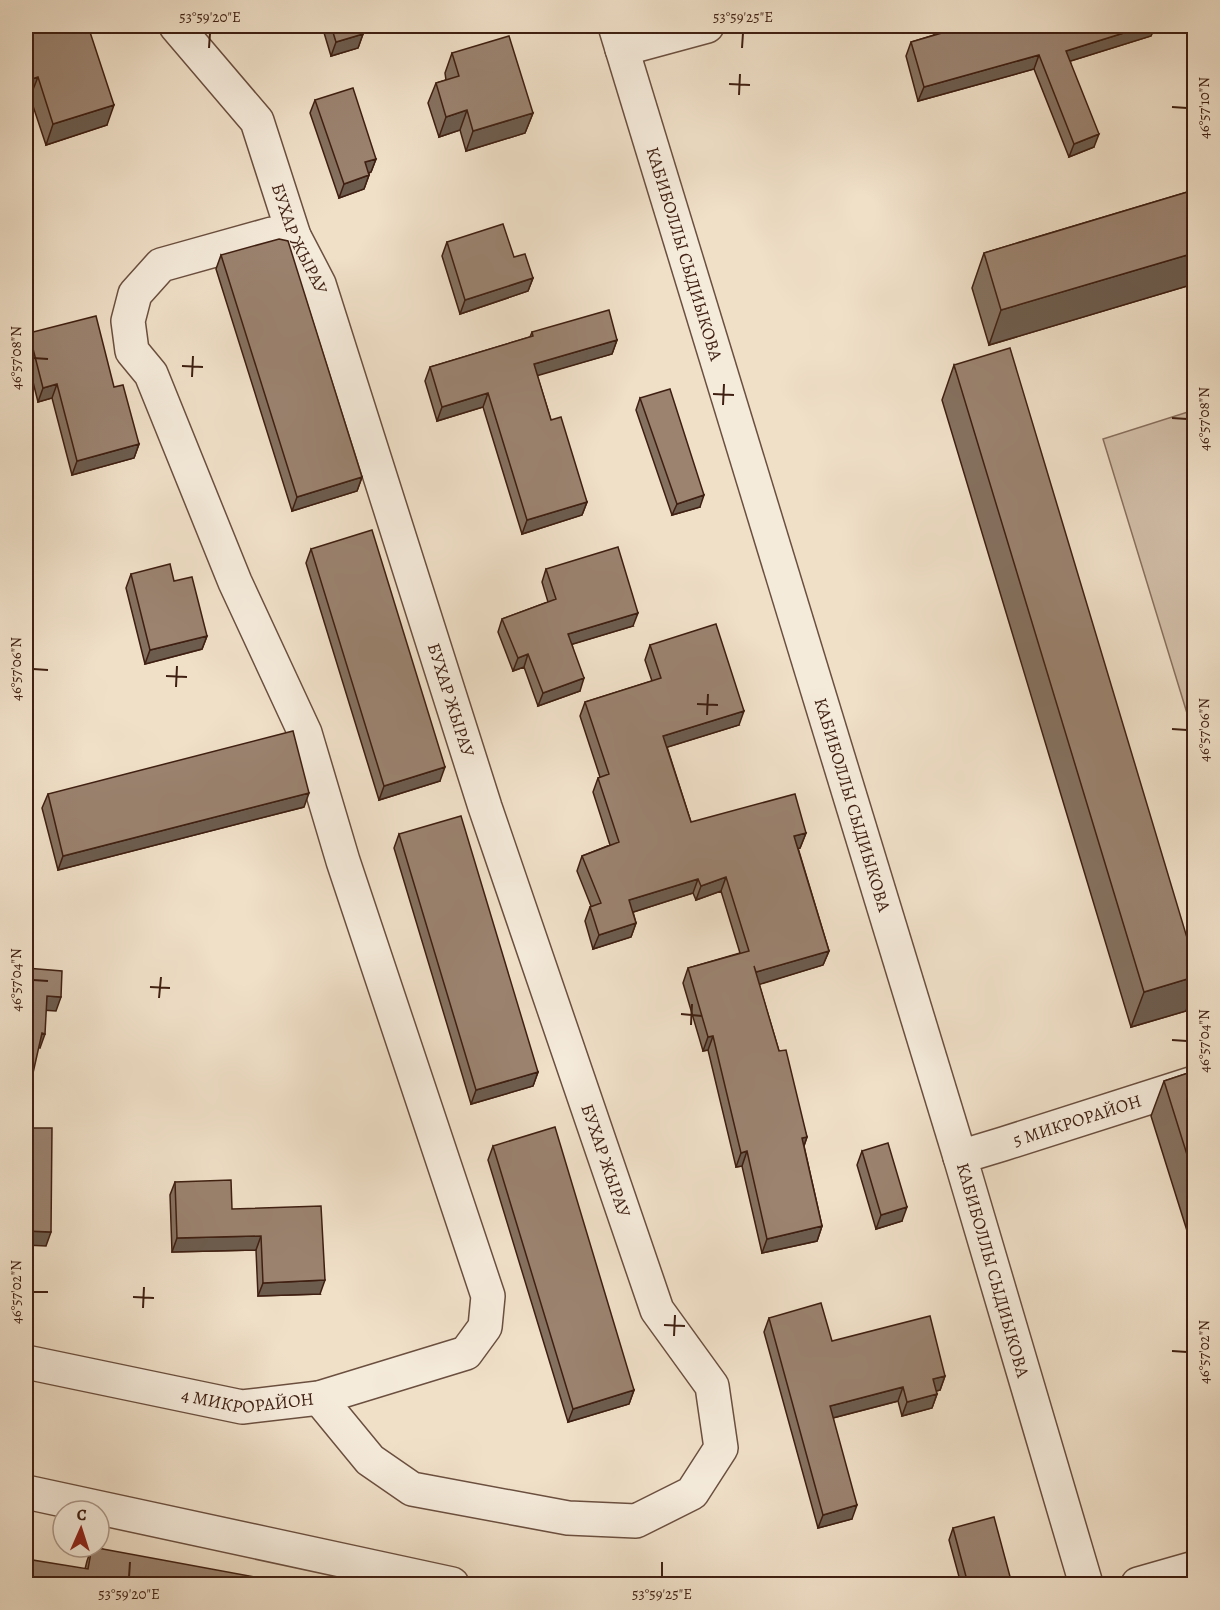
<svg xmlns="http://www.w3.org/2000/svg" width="1220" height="1610" font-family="Alegreya,serif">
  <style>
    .green { fill: #d2bfa9; stroke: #886f5d; stroke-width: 1.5 }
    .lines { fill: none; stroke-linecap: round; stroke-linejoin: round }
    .minor-casing { stroke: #6b4f3f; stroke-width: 36 }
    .tertiary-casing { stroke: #6b4f3f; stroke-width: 36 }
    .minor { stroke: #f5ebdb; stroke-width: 33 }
    .tertiary { stroke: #f5ebdb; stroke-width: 33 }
    .wall { fill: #857160; stroke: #3f1f11; stroke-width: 1.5 }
    .shaded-wall { fill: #6c5c4e; stroke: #3f1f11; stroke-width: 1.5 }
    .building { fill: #9b8370; stroke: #3f1f11; stroke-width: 1.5 }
    .ticks { fill: none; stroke: #3f1f11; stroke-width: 2 }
    .labels { text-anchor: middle; stroke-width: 4.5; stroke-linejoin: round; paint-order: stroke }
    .street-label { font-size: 18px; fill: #3f1f11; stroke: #f5ebdb }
    .neatline { fill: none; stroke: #3f1f11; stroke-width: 2 }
    .ticks-label { font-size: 15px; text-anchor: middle; fill: #3f1f11 }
  </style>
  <rect width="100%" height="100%" fill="#f0e0c8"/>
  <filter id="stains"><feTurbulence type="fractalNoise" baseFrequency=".00333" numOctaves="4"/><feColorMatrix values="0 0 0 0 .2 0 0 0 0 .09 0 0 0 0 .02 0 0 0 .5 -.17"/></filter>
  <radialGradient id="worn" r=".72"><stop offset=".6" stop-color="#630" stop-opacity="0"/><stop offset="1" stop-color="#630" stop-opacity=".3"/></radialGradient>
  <path class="green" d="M1194,410V736L1103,439Z"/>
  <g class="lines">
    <defs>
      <g id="minor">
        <path id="s1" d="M176,26L257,121L294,236L319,284L485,807L657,1310L712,1386L721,1448L692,1493L636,1521L568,1518L412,1489L370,1460L319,1398"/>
        <path d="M622,49L707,26"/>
        <path id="s2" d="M26,1362L242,1407L319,1398L466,1353L485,1327L488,1296L343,861L305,733L235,582L151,374L132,351L128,321L135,294L161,265L272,234L294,236"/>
        <path d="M26,1492L452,1584"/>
        <path id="s3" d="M1086,1584L960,1157L1003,1144L1194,1083"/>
        <path d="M1138,1584L1194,1568"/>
      </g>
      <g id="tertiary">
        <path id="s4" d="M615,26L960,1157"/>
      </g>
    </defs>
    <use href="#minor" class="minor-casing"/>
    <use href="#tertiary" class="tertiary-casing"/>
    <use href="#minor" class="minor"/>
    <use href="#tertiary" class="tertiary"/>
  </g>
  <path class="wall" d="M26,26H88L107,125L46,145L30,97L26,99Z
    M322,26H361L363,34L358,48L331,56Z
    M936,26H1155L1151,36L1070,61L1094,147L1069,157L1034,69L918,101L906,56L911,42L934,35V33Z
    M452,53L533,113L525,133L466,151L460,130L439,137L428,103L436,83L446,80L445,73Z
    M315,100L376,159L371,172L369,173V175L364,189L339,198L310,113Z
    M1194,190V284L989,345L972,288L984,253Z
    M447,242L514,257L533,278L528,291L460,314L442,256Z
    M221,255L362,477L357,491L292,511L216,269Z
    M532,332L617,340L612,354L537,375L551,420L587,502L582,515L522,534L483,407L437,421L425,381L430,367L530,337Z
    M29,333L114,387L139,444L134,458L72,475L52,398L38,402L26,354V342Z
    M954,365L1186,1011L1131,1027L942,400Z
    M640,398L700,507L672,515L636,410Z
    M311,549L440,781L379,800L306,563Z
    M546,569L633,626L572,644L580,691L538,706L524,667L513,671L498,632L502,619L548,602L542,582Z
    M131,574L174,581L207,636L202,649L145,664L126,588Z
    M650,645L739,725L667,747L691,822L806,833L800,848H798L829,951L823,965L759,984L779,1051L807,1137L804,1146L822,1226L817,1241L762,1253L742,1166L736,1167L708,1050L703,1051L683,983L688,968L740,953L721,891L696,900L693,893L633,912L636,923L631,937L593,949L585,921L590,907L591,906L577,871L582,856L610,845L593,792L598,778L600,777L580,716L585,702L652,681L645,660Z
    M48,794L304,807L58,870L42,808Z
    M399,834L538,1072L533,1086L471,1104L394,848Z
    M1194,1071V1253L1151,1116L1164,1081Z
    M493,1146L634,1390L629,1404L568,1422L488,1160Z
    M862,1151L902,1221L876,1229L857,1165Z
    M175,1182L232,1209L320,1294L258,1296L256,1250L172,1252L170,1195Z
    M769,1318L832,1341L945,1376L940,1390L936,1391L937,1394L932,1408L902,1416L898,1401L833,1418L852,1519L818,1528L764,1332Z
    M953,1528L1012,1584H961L949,1540Z
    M92,1547L258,1584L85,1569L87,1561Z"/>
  <path class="shaded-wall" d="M416,26H430L415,30Z
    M1146,26H1155L1151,36L1061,64L1066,51Z
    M363,34L358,48L331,56L336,42Z
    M1039,55L1034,69L918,101L924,87Z
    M38,77L30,97L26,99V81Z
    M114,105L107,125L46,145L53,124Z
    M467,110L460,130L439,137L446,117Z
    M533,113L525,133L466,151L473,131Z
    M1099,134L1094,147L1069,157L1074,144Z
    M376,159L371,172L360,176L365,162Z
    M369,175L364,189L339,198L344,184Z
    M1194,253V284L989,345L1001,310Z
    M533,278L528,291L460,314L465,300Z
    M617,340L612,354L529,378L534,364Z
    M57,384L52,398L38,402L43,388Z
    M488,393L483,407L437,421L442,407Z
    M139,444L134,458L72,475L77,461Z
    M362,477L357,491L292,511L297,497Z
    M704,495L700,507L672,515L677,504Z
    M587,502L582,515L522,534L527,520Z
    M638,613L633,626L563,647L568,634Z
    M207,636L202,649L145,664L150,650Z
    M528,654L524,667L513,671L518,658Z
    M584,678L580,691L538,706L543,693Z
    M744,711L739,725L658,750L663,736Z
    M445,767L440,781L379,800L384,786Z
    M309,793L304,807L58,870L63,856Z
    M806,833L800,848L789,851L794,836Z
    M726,877L721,891L696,900L701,886Z
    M698,879L693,893L624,915L629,900Z
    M636,923L631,937L593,949L599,935Z
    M829,951L823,965L751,987L756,972Z
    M1194,977V987L1186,1011L1131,1027L1144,992Z
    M47,996L61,997L56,1011L42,1010Z
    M42,1033L45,1034L40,1048L37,1047Z
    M713,1036L708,1050L703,1051L708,1037Z
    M538,1072L533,1086L471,1104L476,1090Z
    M807,1137L802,1151V1138Z
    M747,1151L742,1166L736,1167L741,1153Z
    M907,1207L902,1221L876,1229L881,1215Z
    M822,1226L817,1241L762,1253L767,1239Z
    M26,1231L51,1232L46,1246L26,1245Z
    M261,1236L256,1250L172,1252L177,1238Z
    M325,1280L320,1294L258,1296L263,1283Z
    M945,1376L940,1390L928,1393L933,1379Z
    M903,1387L898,1401L825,1420L830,1406Z
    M634,1390L629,1404L568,1422L573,1409Z
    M937,1394L932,1408L902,1416L907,1402Z
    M857,1505L852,1519L818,1528L823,1515Z"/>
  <path class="building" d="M28,26H88L114,105L53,124L38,77L26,81V38L32,36Z
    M331,26H361L363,34L336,42Z
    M940,26H1146L1066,51L1099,134L1074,144L1039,55L924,87L911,42L942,33Z
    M509,36L533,113L473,131L467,110L446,117L436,83L459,76L452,53Z
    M353,88L376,159L365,162L369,175L344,184L315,100Z
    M1194,190V253L1001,310L984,253Z
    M503,224L514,257L525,254L533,278L465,300L447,242Z
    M279,239L288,241L362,477L297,497L221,255Z
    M609,310L617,340L534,364L551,420L561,417L587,502L527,520L488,393L442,407L430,367L533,336L532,332Z
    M96,316L114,387L123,385L139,444L77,461L57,384L43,388L29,333Z
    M1010,348L1194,961V977L1144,992L954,365Z
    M670,389L704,495L677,504L640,398Z
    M372,530L445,767L384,786L311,549Z
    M618,547L638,613L568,634L584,678L543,693L528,654L518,658L502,619L556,599L546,569Z
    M170,564L174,581L192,577L207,636L150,650L131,574Z
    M716,624L744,711L663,736L691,822L795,794L806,833L794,836L829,951L756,972L754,966L779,1051L786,1050L807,1137L802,1138L822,1226L767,1239L747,1151L741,1153L713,1036L708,1037L688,968L749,951L726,877L701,886L698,879L629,900L636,923L599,935L590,907L601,903L582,856L619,842L598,778L609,774L585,702L661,678L650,645Z
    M293,731L309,793L63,856L48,794Z
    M461,816L538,1072L476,1090L399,834Z
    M26,968L62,971L61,997L47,996L45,1034L42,1033L26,1104Z
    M1194,1071V1177L1164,1081Z
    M555,1127L634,1390L573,1409L493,1146Z
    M26,1128H52L51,1232L26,1231Z
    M888,1143L907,1207L881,1215L862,1151Z
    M231,1180L232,1209L321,1206L325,1280L263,1283L261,1236L177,1238L175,1182Z
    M821,1303L832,1341L930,1316L945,1376L933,1379L937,1394L907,1402L903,1387L830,1406L857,1505L823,1515L769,1318Z
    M994,1517L1012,1584H968L953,1528Z
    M92,1547L260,1578L258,1584H26V1559L88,1569Z"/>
  <path class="ticks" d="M209,48L210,33M742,48L743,33M729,84L750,85M739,95L740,74M1172,107L1187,108M33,358L48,359M182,366L203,367M192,377L193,356M713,394L734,395M723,405L724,384M1172,418L1187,419M33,669L48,670M166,676L187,677M176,687L177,666M697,704L718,705M707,715L708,694M1172,729L1187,730M33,980L48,981M150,987L170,988M159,998L161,977M681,1014L702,1016M691,1025L692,1004M1172,1040L1187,1041M33,1292H48M133,1297L154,1298M143,1308L144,1287M664,1325L685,1326M674,1336L675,1315M1172,1351L1187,1352M129,1577L130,1562M662,1577V1562"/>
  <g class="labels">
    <g class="street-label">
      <text dy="6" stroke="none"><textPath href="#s1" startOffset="250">БУХАР ЖЫРАУ</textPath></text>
      <text dy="6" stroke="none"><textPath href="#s4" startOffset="238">КАБИБОЛЛЫ СЫДИЫКОВА</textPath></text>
      <text dy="6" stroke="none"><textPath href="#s1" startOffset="736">БУХАР ЖЫРАУ</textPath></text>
      <text dy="6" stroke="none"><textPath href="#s4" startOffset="814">КАБИБОЛЛЫ СЫДИЫКОВА</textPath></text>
      <text dy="6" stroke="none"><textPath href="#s3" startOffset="568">5 МИКРОРАЙОН</textPath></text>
      <text dy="6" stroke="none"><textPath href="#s1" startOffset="1222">БУХАР ЖЫРАУ</textPath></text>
      <text transform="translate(993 1270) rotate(74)" y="6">КАБИБОЛЛЫ СЫДИЫКОВА</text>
      <text dy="6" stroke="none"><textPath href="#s2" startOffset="226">4 МИКРОРАЙОН</textPath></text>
    </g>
  </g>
  <rect width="1220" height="1610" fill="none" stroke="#f0e0c8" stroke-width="66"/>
  <g transform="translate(81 1529) rotate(3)"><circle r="28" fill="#f5ebdb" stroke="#ac998a" stroke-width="1.5"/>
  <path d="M0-4.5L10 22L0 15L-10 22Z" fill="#8f2418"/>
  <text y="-9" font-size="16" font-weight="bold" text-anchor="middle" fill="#3f1f11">С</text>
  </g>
  <rect x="33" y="33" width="1154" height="1544" class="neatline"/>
  <g class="ticks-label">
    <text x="210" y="22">53°59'20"E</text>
    <text x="743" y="22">53°59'25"E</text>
    <text transform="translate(1204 108) rotate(-90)" y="5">46°57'10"N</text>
    <text transform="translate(16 358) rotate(-90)" y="5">46°57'08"N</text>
    <text transform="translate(1204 419) rotate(-90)" y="5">46°57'08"N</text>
    <text transform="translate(16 669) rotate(-90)" y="5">46°57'06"N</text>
    <text transform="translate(1204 730) rotate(-90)" y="5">46°57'06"N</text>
    <text transform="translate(16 980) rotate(-90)" y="5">46°57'04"N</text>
    <text transform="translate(1204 1041) rotate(-90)" y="5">46°57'04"N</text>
    <text transform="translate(16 1292) rotate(-90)" y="5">46°57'02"N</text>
    <text transform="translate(1204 1352) rotate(-90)" y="5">46°57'02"N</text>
    <text x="129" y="1599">53°59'20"E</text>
    <text x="662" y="1599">53°59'25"E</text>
  </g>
  <rect width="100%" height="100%" filter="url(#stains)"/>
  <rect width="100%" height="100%" fill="url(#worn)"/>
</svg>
